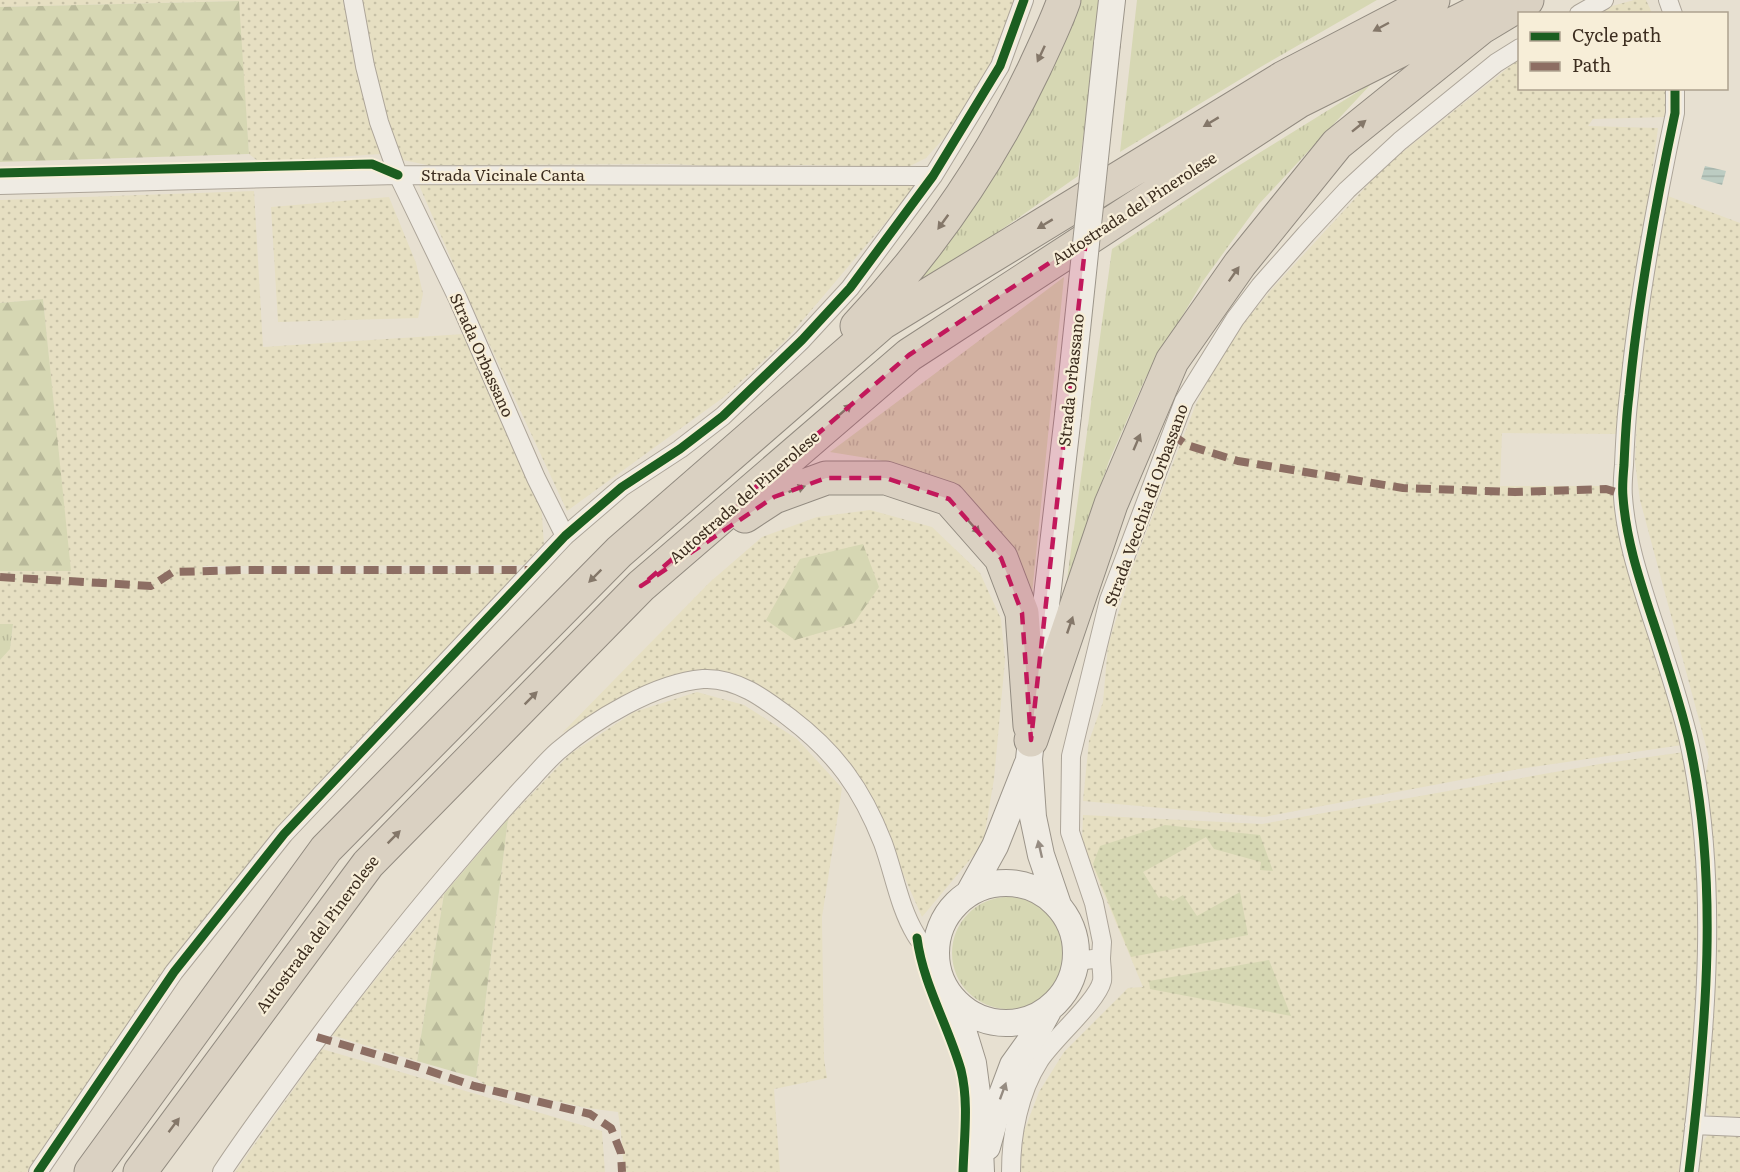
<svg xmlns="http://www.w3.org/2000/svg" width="1740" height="1172" font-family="Literata,serif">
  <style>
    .farmland { fill: url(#farmland-dots) }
    .grass { fill: url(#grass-tufts) }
    .forest { fill: url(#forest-firs) }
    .garden { fill: url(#garden-dots) }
    .water { fill: url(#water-rules) }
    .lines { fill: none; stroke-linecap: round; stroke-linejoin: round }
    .street-casing { stroke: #ada599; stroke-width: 20 }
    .secondary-casing { stroke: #9c958a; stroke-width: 28 }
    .highway-casing { stroke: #928b80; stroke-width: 35 }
    .street { stroke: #efebe3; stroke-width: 18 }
    .secondary { stroke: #efebe3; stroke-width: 26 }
    .highway { stroke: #dad1c2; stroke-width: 33 }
    .secondary-bridge-casing { stroke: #9c958a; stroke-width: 28; stroke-linecap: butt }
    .secondary-bridge { stroke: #efebe3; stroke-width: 26 }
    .quiet { stroke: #8d6e63; stroke-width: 8; stroke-dasharray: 15 8; stroke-linecap: butt }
    .cycleway-casing { stroke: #f7eed8; stroke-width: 13 }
    .cycleway { stroke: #1b5e20; stroke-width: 9 }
    .oneway { fill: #847769 }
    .oneway2 { fill: #968c82 }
    .marked { fill: #c2185b; fill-opacity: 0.2; stroke: #c2185b; stroke-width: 4.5; stroke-dasharray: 12 8; stroke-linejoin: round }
    .labels { text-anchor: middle; stroke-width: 4.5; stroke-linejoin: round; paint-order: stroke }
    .street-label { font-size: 16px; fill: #3d2e20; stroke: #f7eed8 }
  </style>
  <defs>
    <pattern id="farmland-dots" width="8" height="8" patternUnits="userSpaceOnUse" patternTransform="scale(1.5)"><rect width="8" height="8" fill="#e6dfc2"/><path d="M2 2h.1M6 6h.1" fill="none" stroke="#c6c0a6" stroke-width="1.8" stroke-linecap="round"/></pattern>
    <pattern id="grass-tufts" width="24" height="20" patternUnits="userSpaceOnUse" patternTransform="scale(1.5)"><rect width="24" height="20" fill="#d6d7b3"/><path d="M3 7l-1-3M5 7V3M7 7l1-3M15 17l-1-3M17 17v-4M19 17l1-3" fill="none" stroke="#b9b99a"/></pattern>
    <pattern id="forest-firs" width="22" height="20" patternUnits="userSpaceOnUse" patternTransform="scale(1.5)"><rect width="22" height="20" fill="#d6d7b3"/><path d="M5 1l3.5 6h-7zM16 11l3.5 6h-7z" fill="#b9b99a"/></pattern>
    <pattern id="garden-dots" width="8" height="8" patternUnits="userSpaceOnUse" patternTransform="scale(1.5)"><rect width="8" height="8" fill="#d6d7b3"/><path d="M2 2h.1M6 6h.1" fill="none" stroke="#b9b99a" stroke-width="1.8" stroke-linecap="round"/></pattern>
    <pattern id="water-rules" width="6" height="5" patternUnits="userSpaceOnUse" patternTransform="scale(1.5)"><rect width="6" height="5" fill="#bcccc2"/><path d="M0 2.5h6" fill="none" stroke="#a2b0a6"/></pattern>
  </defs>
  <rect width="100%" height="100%" fill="#e7e0d1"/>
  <path class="farmland" d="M0,0H343L358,73L382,154L259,162L249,154L238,1L0,7Z
    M361,0H1018L991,64L973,98L945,137L926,158L908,167L803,165L731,167L672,164L427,165L403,160L386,116L369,44Z
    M1634,0H1646L1652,13L1593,14L1605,8Z
    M1519,59L1520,88L1666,89V117L1593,119L1588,126L1658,128L1617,434L1502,433L1500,486H1616L1682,745L1519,769L1264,817L1083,801L1089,741L1103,702L1108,645L1132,569L1196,404L1226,345L1270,291L1385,166Z
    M919,183L786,340L724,397L567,511L468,298L419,185Z
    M254,191L263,347L464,334L541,501L544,545L524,565L203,566V574L517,573L325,777L267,843L173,960L131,1020L27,1172H0V660L10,648L13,625L0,624V571H70L43,299L0,303V200Z
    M1668,196L1740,223V1117L1710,1116L1702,1108L1704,782L1709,757L1640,500L1635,462L1640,346Z
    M389,197L416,263L423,294L418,318L278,322L271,207Z
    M870,510L932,527L980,573L1001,619L1005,660L994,779L983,844L922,917L865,787L825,737L764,688L730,673L701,671L606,707L562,733L710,582L762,537L817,517Z
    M697,692L744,705L797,739L842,788L822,917L824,1059L827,1078L774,1089L780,1172H624L621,1132L618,1112L587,1108L485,1085L476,1078L508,819L570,754L634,712Z
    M1684,752L1698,827L1699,942L1693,1057L1679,1172H1019L1024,1131L1039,1092L1064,1052L1128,988L1143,987L1082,842L1083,815L1262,824L1600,764Z
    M444,894L417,1061L331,1035Z
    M322,1049L602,1131L605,1172H235Z
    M1740,1133V1172H1696L1699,1146L1708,1135Z"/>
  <path class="grass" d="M1078,0H1102L1078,176L918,288L913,285Z
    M1137,0H1377L1264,65L1120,152Z
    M1372,83L1259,204L1203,281L1145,379L1109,461L1066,587L1112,249L1222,176Z
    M1064,277L1031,604L972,500L942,479L879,460L830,452Z
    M0,624H13L10,649L0,660Z
    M952 953a56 56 0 1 1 112 0a56 56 0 1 1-112 0Z"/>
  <path class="forest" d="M239,1L249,154L0,162V7Z
    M43,299L71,571H0V303Z
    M863,544L879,587L854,623L795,640L766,620L800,559Z
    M508,819L476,1078L417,1061L444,894Z"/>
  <path class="garden" d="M1165,825L1260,835L1273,871L1260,870L1261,862L1214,849L1206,837L1143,872L1159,898L1166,896L1173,901L1183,895L1197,916L1240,892L1248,935L1131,957L1093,864L1100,846Z
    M1269,960L1291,1016L1150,989L1149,981Z"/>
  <path class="water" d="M1705,166L1726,171L1722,185L1701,179Z"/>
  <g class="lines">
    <defs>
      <path id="street" d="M353,0L365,66L379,122L398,175L458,299L536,478L565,536
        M1668,0L1673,14
        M1579,14L1604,0
        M1675,88V113C1655,207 1638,299 1629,395C1626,418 1625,442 1624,465C1623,476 1622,487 1623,497C1626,539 1639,578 1652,618C1665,657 1678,696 1688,737C1720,877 1706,1031 1689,1172
        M0,185L398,175L933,176
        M1077,961L1101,958L1102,942L1094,903L1070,832L1071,756L1109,600L1184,401L1235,319L1260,286L1306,234L1347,190L1400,141L1496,63L1520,48
        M1694,1125L1740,1127
        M38,1172L174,972L284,834L565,536L622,487L680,449L723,416L802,340L850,288L933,176L1000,66L1024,0
        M222,1172C241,1143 261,1116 282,1087C339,1008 399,930 463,856C485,830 508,803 532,778C540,769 549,759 558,751C594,720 655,683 703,679C736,677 765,699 790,718C836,753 862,789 883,843C894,873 899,907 916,935C920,943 929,948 935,954
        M1011,1172C1011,1135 1019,1092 1039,1061C1052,1040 1097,1002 1102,981C1103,975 1101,965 1101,958"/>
      <path id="secondary" d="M1107,44L1112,0
        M1037,683L1068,415
        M1033,723L1029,759L1033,817L1041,855L1058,905
        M936 953a70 70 0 1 1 140 0a70 70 0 1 1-140 0Z
        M969,893L995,846L1027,765
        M954,1001L973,1063L978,1101L981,1172
        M987,1147L1001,1097L1013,1065L1036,1033L1048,1011"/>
      <path id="highway" d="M857,326C929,250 990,162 1035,67C1045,45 1056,23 1064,0
        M745,516L774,497L826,478H886L949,499L1001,558L1022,613L1030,726
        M1031,740L1111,504L1172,361L1240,264L1337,144L1482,27L1527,0
        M91,1172L326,849L619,552L882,323L1283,78L1433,0
        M140,1172L368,864L641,586L909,355L1299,101L1501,0"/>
    </defs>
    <use href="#street" class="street-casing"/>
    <use href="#secondary" class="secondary-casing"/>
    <use href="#highway" class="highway-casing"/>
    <use href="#street" class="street"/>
    <use href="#secondary" class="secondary"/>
    <use href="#highway" class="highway"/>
    <defs>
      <path id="secondary-bridge" d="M1068,415L1107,44"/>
    </defs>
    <use href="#secondary-bridge" class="secondary-bridge-casing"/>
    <use href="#secondary-bridge" class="secondary-bridge"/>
    <path class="quiet" d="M1171,434L1187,445L1238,461L1403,488L1515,492L1606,489L1622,494
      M0,577L151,586L173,572L244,570H532
      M317,1037L415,1066L474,1086L590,1114L611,1128L621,1153L622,1172"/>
    <defs>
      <path id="cycleway" d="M1675,88V113C1655,207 1638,299 1629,395C1626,418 1625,442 1624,465C1623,476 1622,487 1623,497C1626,539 1639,578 1652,618C1665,657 1678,696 1688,737C1720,877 1706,1031 1689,1172
        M0,173L372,164L398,175
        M917,938C923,984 948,1025 961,1070C969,1103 964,1138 963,1172
        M38,1172L174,972L284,834L565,536L622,487L680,449L723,416L802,340L850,288L933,176L1000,66L1024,0"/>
    </defs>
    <use href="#cycleway" class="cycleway-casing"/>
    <use href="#cycleway" class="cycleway"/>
  </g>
  <defs><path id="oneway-solid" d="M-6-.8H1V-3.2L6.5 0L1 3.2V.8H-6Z" transform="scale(1.5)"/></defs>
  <g class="oneway">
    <use href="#oneway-solid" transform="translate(1381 27) rotate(152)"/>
    <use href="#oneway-solid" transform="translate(1041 54) rotate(115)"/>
    <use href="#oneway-solid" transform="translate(1211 122) rotate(149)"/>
    <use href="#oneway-solid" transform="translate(1359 126) rotate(-39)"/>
    <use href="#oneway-solid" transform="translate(943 222) rotate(126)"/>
    <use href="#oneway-solid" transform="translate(1045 224) rotate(149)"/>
    <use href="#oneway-solid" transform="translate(1234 274) rotate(-55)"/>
    <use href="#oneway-solid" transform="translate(845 410) rotate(-41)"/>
    <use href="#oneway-solid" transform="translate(1137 442) rotate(-67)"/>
    <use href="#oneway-solid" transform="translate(797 489) rotate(-20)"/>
    <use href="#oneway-solid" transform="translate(974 527) rotate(48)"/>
    <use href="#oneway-solid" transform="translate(595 576) rotate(135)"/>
    <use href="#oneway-solid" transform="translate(1070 625) rotate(-71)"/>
    <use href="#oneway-solid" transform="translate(531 698) rotate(-45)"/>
    <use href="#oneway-solid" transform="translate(394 837) rotate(-45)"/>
    <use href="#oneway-solid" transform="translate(174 1125) rotate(-53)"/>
  </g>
  <g class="oneway2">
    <use href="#oneway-solid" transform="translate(1040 849) rotate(-103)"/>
    <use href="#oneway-solid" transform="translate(1003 1091) rotate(-70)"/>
  </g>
  <path class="marked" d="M1086,239L1031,740L1022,613L1001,558L949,499L886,478H826L774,497L641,586L909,355Z"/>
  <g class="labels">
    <g class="street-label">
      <text x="503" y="181">Strada Vicinale Canta</text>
      <text transform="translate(1134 208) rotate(-33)" y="6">Autostrada del Pinerolese</text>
      <text transform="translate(482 355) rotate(66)" y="6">Strada Orbassano</text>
      <text transform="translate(1071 380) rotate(-84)" y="6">Strada Orbassano</text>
      <text transform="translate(744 497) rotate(-41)" y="6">Autostrada del Pinerolese</text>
      <text transform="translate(1146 505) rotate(-70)" y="6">Strada Vecchia di Orbassano</text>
      <text transform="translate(317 934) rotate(-53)" y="6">Autostrada del Pinerolese</text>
    </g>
  </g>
  <rect x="1518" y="12" width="210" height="78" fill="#f7eed8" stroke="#ada18e" stroke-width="1.5"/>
  <rect x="1530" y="32" width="30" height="9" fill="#1b5e20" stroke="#ada18e" stroke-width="1.5"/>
  <text x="1572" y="42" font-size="18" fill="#3d2e20">Cycle path</text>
  <rect x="1530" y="62" width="30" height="9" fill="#8d6e63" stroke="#ada18e" stroke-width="1.5"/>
  <text x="1572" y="72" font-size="18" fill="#3d2e20">Path</text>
</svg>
